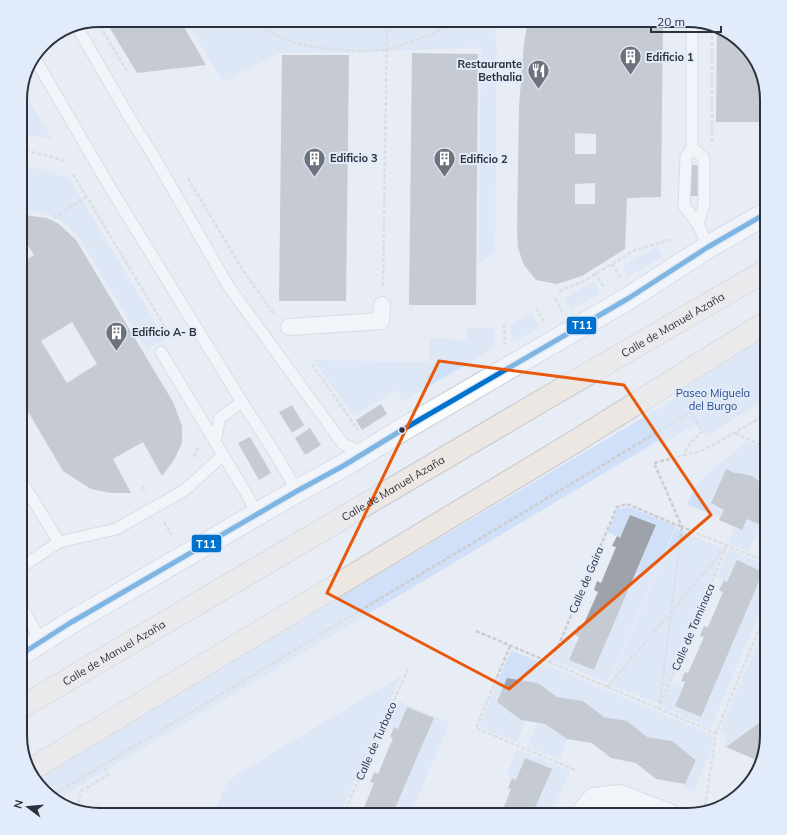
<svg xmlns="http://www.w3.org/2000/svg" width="787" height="835" font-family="Mulish,sans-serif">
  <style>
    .green { fill: #d1e0f9 }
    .building { fill: #9ea2aa; fill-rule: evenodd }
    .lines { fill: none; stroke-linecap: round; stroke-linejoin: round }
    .service-casing { stroke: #c6cad2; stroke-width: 13 }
    .pedestrian-casing { stroke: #c6cad2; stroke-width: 18 }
    .minor-casing { stroke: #c6cad2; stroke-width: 24 }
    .motorway-casing { stroke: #c5c7cc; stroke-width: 24 }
    .path { stroke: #cccdd0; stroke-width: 2.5; stroke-dasharray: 4 2; stroke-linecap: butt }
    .service { stroke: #fcfcfd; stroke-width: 11 }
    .pedestrian { stroke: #fcfcfd; stroke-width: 16 }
    .minor { stroke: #fcfcfd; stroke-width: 22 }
    .motorway { stroke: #ede7e3; stroke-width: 22 }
    .bus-1-casing { stroke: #e2ebfa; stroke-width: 8 }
    .bus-1 { stroke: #0072ce; stroke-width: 5 }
    .marked { fill: none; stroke: #e8590c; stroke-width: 3; stroke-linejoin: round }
    .bus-dot { fill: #2c313b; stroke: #e2ebfa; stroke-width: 1.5 }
    .labels { text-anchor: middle; stroke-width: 4; stroke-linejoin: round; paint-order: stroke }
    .poi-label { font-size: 11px; font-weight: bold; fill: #2c313b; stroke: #e2ebfa; text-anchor: start }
    .street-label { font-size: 11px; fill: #2c313b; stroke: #e2ebfa }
    .park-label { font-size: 11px; fill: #274b8c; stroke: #e2ebfa }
    .rim { fill: none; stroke: #2c313b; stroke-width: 2 }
    .line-badge { stroke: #e2ebfa; stroke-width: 1.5 }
    .badge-label { font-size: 11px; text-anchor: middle; font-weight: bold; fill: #fff }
  </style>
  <rect width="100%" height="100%" fill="#e8ecf4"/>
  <path class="green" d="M186,20H492L495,31L497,49L495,253L478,263L481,47L374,52L280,53L223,82Z
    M22,89L52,139L20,134V95Z
    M20,164L69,178L165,339L147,349L78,236C73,232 68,226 63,222C52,214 34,208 20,212Z
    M657,247L663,257L628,276L623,266Z
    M594,281L600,293L571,310L564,298Z
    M531,313L539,328L513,342L510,325Z
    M467,328H494L493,349L403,401L396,390L354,415L313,360L429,362V338L466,340Z
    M767,335V399L706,436L696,424L661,444L658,441L56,800L37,784L35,778L671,401L690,381Z
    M767,431V445L757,440Z
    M746,443H750L767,450V487L752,476L744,474L735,473L726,469L711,503L724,510L721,518L687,504L697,484L708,473Z
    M629,507L676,526L608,683L554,661L565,637L576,642L569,660L594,670L656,526L630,515L620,538L607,532L618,509Z
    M747,519L767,528V538L757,533L748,551L728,543L735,527L742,530Z
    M676,528L724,549L660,704L609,685Z
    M728,549L767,565V595L711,728L661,707L672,683L682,687L675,706L701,717L763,572L737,560L727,582L717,578Z
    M767,619V666L761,670L766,718L726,747L723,746L728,735L720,731Z
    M511,650L713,735L712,748L694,791L683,787L696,759L672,741L647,737L627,721L604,717L583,701L557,697L538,683L507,678L497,702L521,720L526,721L517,742L479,727Z
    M401,676L340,815H213L228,780Z
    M399,701L450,723L410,815H392L434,718L407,707L398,729L387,725Z
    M538,722L545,724L567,739L560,759L527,747Z
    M517,749L570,771L551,815H532L552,769L525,758L516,780L506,775Z"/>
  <path class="building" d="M105,20H180L206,65L137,73Z
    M528,20H663L661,197L627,198L625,249L582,276L557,284L536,280L524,265L518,248L517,231L519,107L524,44ZM575,133L596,134V154H575ZM595,183V204H575V184Z
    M717,27L722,28L750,51L767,100V122H716Z
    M412,53L478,54L476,305H409Z
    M282,55H349L346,301H279Z
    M690,165H700L699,196H689Z
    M24,215L47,218L59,224L76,240L173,402L182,426V443L174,460L162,476L143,442L113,459L131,493H110L91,489L63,471L20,398V264L34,255L20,233V216ZM72,322L97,364L67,383L41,341Z
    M381,404L387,414L362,430L356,420Z
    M292,405L304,425L292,433L279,412Z
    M310,428L321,445L305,455L295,438Z
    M250,437L271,473L259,480L238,443Z
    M726,469L735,473L744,474L752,476L767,487V528L747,519L742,530L719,520L724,510L711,503Z
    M630,515L656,525L594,670L569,660L579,637L575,635L576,631L578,626L582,628L598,592L594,590L597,581L601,583L616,547L612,546L617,536L620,538Z
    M737,560L763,572L701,717L675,706L685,682L681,681L685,672L688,673L704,637L700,636L704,626L708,627L723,592L719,590L724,580L727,582Z
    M767,666V714H766L761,670Z
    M507,678L538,683L557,697L583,701L604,717L627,721L647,737L672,741L696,760L685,784L656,779L636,763L611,758L592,743L567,739L545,724L521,720L497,702Z
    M407,707L434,718L392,815H361L374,783L370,782L374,772L378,774L393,738L390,737L394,727L398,729Z
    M767,717V735L761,762L726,747Z
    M525,758L552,769L532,815H501L511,789L508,788L512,778L516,780Z"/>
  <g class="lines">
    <defs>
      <path id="service" d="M692,20V148L686,157L684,206L698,224L708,247
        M76,25L131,120L153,155L229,287L343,444L364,453
        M34,57L108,184L242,402L275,453L297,491
        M692,148L704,158V205L698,224
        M161,352L246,493L257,514
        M215,441L220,418L242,402
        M20,479L59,542
        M20,568L59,542L116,529L185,490L223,455
        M20,604L30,621L41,642"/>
      <path id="pedestrian" d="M289,327L381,321L382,305"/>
      <path id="minor" d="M20,655L70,623L297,491L343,466L402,430L629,298L708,247L767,213
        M581,815L594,799L620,796L669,815"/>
      <g id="motorway">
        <path id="s1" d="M20,708L538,403L767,270"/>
        <path d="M32,769L571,444L767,322"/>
      </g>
    </defs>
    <use href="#service" class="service-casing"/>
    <use href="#pedestrian" class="pedestrian-casing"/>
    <use href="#minor" class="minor-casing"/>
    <use href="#motorway" class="motorway-casing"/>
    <path class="path" d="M192,20L195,25L206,20
      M257,20L267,30L283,39L307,46L353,51L386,50L404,44L427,36L440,30L456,20
      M97,21L128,73
      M712,142V26
      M20,149L66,161
      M73,174L171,337
      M188,178L242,269L274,314
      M53,218L86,197
      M612,264L620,277
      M595,273L604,287
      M383,286L387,20
      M559,291L582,282L635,250L672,239
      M555,298L562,311
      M536,308L544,322
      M504,324L505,344
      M312,364L358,430
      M767,414L704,450L654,463L682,527L767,562
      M735,433L767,448
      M194,457L197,450L200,448
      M142,486L146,492
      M164,522L172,535
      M476,631L716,733
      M510,646L476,728L575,770
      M551,663L617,507L627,504L682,527L659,709
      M607,687L727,546
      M661,704L726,548
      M51,796L691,412L702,432L691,442L683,456
      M705,806L716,733L767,610
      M77,809L81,791L108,775L103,765
      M343,815L409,667"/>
    <use href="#service" class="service"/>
    <use href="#pedestrian" class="pedestrian"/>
    <use href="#minor" class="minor"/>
    <use href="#motorway" class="motorway"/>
    <defs>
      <path id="bus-1" d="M20,655L70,623L297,491L343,466L402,430L629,298L708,247L767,213"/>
    </defs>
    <use href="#bus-1" class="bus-1-casing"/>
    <use href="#bus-1" class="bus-1"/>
  </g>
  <path d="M0 0H787V835H0ZM439,361L624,385L711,515L509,689L327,593Z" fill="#e8ecf4" fill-opacity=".55" fill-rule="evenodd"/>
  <path class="marked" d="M439,361L624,385L711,515L509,689L327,593Z"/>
  <defs>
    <symbol id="building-pin" viewBox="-11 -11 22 30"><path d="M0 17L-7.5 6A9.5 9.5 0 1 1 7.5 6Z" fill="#6e727c" stroke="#e2ebfa"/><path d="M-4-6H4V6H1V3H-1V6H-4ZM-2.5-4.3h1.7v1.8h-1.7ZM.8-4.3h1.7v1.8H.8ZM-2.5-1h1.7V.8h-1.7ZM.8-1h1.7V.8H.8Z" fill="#fff"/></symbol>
    <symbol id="restaurant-pin" viewBox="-11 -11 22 30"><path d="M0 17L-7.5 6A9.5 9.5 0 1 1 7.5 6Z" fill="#6e727c" stroke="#e2ebfa"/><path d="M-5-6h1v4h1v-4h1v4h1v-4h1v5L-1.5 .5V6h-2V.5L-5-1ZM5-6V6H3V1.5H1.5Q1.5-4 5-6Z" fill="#fff"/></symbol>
  </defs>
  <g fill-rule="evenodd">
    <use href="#building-pin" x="618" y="44" width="25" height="34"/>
    <use href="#restaurant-pin" x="526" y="58" width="25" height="34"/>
    <use href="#building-pin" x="302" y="146" width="25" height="34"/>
    <use href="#building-pin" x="432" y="146" width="25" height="34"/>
    <use href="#building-pin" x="104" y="320" width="25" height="34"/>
  </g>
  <circle class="bus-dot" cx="402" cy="430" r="3.5"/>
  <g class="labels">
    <g class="poi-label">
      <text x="646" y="61">Edificio 1</text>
      <text x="522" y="68" text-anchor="end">Restaurante<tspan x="522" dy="13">Bethalia</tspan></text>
      <text x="330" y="162">Edificio 3</text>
      <text x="460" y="163">Edificio 2</text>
      <text x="132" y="336">Edificio A- B</text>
    </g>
    <g class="street-label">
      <text dy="4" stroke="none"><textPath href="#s1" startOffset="757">Calle de Manuel Azaña</textPath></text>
      <text dy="4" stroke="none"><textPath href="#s1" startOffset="433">Calle de Manuel Azaña</textPath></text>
      <text transform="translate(586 580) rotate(-67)" y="4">Calle de Gaira</text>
      <text transform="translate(693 627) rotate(-67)" y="4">Calle de Taminaca</text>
      <text dy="4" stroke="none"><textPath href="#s1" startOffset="109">Calle de Manuel Azaña</textPath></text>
      <text transform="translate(376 741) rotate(-66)" y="4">Calle de Turbaco</text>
    </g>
    <g class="park-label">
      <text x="713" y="397">Paseo Miguela<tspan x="713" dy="13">del Burgo</tspan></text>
    </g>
  </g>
  <path d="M0 0H787V835H0ZM100 27H687A73 73 0 0 1 760 100V735A73 73 0 0 1 687 808H100A73 73 0 0 1 27 735V100A73 73 0 0 1 100 27Z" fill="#e2ebfa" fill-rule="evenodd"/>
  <path class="rim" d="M100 27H687A73 73 0 0 1 760 100V735A73 73 0 0 1 687 808H100A73 73 0 0 1 27 735V100A73 73 0 0 1 100 27Z"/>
  <g class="line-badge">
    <rect x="566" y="316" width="31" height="19" rx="4" fill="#0072ce"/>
    <rect x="191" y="534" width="31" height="19" rx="4" fill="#0072ce"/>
  </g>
  <g class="badge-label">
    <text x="582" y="329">T11</text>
    <text x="206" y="548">T11</text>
  </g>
  <g transform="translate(28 807) rotate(286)" stroke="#e2ebfa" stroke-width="3" paint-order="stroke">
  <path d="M0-3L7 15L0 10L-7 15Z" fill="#2c313b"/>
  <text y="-6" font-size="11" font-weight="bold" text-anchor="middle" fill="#2c313b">N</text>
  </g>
  <path d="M651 26v6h70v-6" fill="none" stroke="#2c313b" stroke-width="2"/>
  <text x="657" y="26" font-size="12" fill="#2c313b" stroke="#e2ebfa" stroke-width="3" paint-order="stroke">20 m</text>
</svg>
